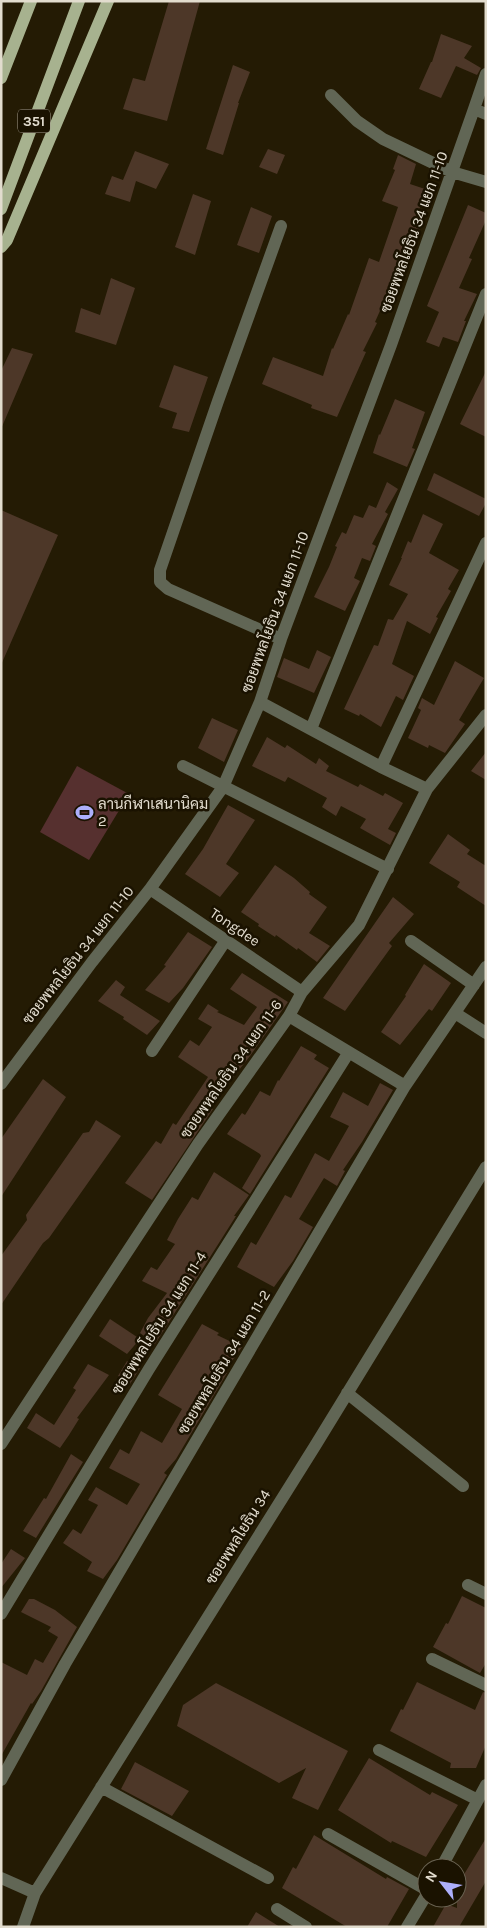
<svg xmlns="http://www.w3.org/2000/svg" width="487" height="1928" font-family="Karla,Sarabun,sans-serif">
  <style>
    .green { fill: #56302f }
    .building { fill: #4d3728 }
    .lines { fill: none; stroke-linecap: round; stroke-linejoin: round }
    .minor { stroke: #616655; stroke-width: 12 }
    .major { stroke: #a7b28f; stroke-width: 12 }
    .labels { text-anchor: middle; stroke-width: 5; stroke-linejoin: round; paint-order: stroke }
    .shield { fill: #1a1200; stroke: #a69f90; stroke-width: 1 }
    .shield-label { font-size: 14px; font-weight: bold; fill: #e2dcce }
    .street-label { font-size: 15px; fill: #e2dcce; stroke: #1a1200 }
    .poi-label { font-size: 15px; fill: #e2dcce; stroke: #1a1200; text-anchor: start }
  </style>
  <rect width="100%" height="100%" fill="#241b04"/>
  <path class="green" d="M77,766L129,794L89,860L40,832Z"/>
  <path class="building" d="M169,1H200L167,121L123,109L133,78L145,81Z
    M441,34L472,46L464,58L481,68L477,75L456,66L441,98L419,89L431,62H432Z
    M233,65L250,72L238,103H239L223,155L206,149Z
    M268,149L285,155L277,174L259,167Z
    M135,151L169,164L156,189L136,181L130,202L105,194L112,176L123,180Z
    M398,155L416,164L410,184L428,190L414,220L422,223L409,256L401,253L391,286L375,322L377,323L363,351L366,352L337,417L311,408L312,405L262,384L273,357L323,376L332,348L333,349L348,314L349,315L369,258L379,262L398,207L382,201L395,170L393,169Z
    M193,194L211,201L195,255L175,247Z
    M468,205L486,213V220L469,258L472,259L459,288L477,294L464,321H466L458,342L443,337L439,347L426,342L439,312L427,306Z
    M251,207L272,216L259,253L237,245Z
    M111,278L135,288L116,345L75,332L81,308L100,315Z
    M12,348L33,354L1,429V371Z
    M174,365L208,377L189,432L172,428L177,413L159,407Z
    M486,371V437L460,424Z
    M395,399L425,412L412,448L415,449L407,467L373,453L379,434L380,435Z
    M434,473L486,499V503L479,516L427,490Z
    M387,482L398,489L385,512L388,514L372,544L376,546L370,561L362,558L354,578L360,581L345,611L314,597L329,567L337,547L335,546L342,532L346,534L354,515L363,518L369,505L376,508Z
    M1,510L58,535L1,665Z
    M423,514L443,524L429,553L459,570L448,589L451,591L436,617L438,618L430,634L407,621L392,664L414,676L403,700L396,696L381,727L360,714L359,716L344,709L374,645L378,646L388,619L393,620L408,594L389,585L402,558H401L408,541L411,543Z
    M317,650L331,657L314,693L277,677L284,658L309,669Z
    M455,661L484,678L459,720L465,724L445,753L429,745L428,748L408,738L421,710L418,708L422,698L434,705Z
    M212,718L238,730L224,762L198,748Z
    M267,737L285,748L287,745L316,764L319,758L329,766L326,771L358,787L360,784L383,796L385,793L403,803L388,829L396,833L390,845L360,828L366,819L341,806L336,816L322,807L327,798L288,777L285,782L252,766Z
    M486,752V780L471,771Z
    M228,805L255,820L226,864L239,873L220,897L185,874L203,849Z
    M448,834L470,850L467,854L486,866V906L457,887L460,882L429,863Z
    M275,865L294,878L310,892L309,894L327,907L309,933L330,946L317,962L298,948L297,950L276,935L275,937L258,926L259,924L241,912Z
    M393,897L414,914L389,943L392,946L345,1011L323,998Z
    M188,932L212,947L183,988L169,1003L145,990L166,966L164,965Z
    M424,964L451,983L432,1011L429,1009L400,1045L381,1032L406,996L405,995Z
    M242,973L288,1002L250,1056L210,1107L213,1109L152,1200L125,1183L156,1141L161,1144L173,1123L176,1125L208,1077L178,1057L190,1040L199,1046L212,1027L198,1019L208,1004L219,1011L217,1012L244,1025L257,1007L230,989Z
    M116,980L125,987L120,995L160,1021L147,1035L123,1019L124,1017L98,1001Z
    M301,1046L317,1055L314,1059L329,1068L250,1194L242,1188L261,1156L260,1154L227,1134L242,1113L245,1115L260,1091L270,1096L278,1080L279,1081Z
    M43,1079L66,1097L1,1197V1139Z
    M380,1083L393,1090L362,1142L343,1170L345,1171L337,1186L324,1178L299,1219L313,1227L293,1261L274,1287L237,1267L251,1242L256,1245L285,1195L291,1198L315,1153L329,1161L349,1126L330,1117L343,1092L368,1106Z
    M96,1120L121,1136L49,1238L43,1243L1,1305V1256L27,1220L26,1215L83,1133L89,1132Z
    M214,1172L249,1195L234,1216H236L155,1344L140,1333L148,1318L167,1293L142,1281L151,1267L157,1270L175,1244L167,1240L178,1219L192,1197L198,1200Z
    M110,1319L140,1339L127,1354L99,1336Z
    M202,1324L219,1333L217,1335L242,1347L224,1372L227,1373L176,1459L164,1473L167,1475L117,1560L103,1579L87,1571L92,1562L63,1543L73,1529L81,1534L98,1505L88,1500L96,1487L127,1505L140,1484L109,1468L120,1449L129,1454L141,1431L162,1443L182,1409L158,1395Z
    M127,1361L140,1368L130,1384L118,1376Z
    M88,1364L109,1375L77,1418L79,1419L69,1435L60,1448L27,1428L36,1413L54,1425L76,1390L73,1388Z
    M71,1454L83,1462L36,1538L23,1531L44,1498L46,1499Z
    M11,1549L25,1558L1,1588V1564Z
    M462,1596L486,1608V1663L480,1673L433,1647L446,1623L448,1624Z
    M29,1599H34L55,1610L77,1627L41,1691L32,1704L31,1703L1,1756V1662L27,1675L35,1659L43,1663L58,1637L48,1631L51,1627L21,1612Z
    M417,1682L475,1710L483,1692L486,1693V1745L476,1768H450L451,1763L390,1731L401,1709L403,1710Z
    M216,1683L348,1751L318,1810L292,1798L306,1768L279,1783L177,1726L183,1705Z
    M369,1758L430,1795L432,1792L458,1805L426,1857L392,1841L391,1843L338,1810Z
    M135,1762L189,1791L172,1816L121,1789Z
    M314,1835L386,1879L387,1877L409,1889L387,1927H347L282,1888L293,1867L296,1869Z
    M486,1838V1881L459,1927H433L446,1904L457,1908V1886Z
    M256,1912L280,1927H247Z"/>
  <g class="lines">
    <path class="minor" d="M331,95L357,121L383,139L452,172L486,182
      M474,109L486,74
      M281,226L218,401L160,570V582L168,589L281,639
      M260,702L381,767L427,789
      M311,729L486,294
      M183,766L388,869
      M381,767L486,543
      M150,889L302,992
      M411,941L474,985
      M455,1013L486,1033
      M289,1016L405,1086
      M152,1051L226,940
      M1,1084L92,962L150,889L223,787L260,702L281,639L391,345L474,109L486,114
      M347,1393L463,1486
      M1,1444L198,1144L289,1016L302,992L359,925L427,789L486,715
      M468,1585L486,1594
      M1,1614L149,1369L349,1052
      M432,1659L486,1685
      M379,1750L478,1800
      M1,1780L65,1664L405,1086L486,967
      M101,1787L268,1878
      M328,1834L427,1890
      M441,1868L486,1785
      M1,1878L35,1893
      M277,1909L306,1927
      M23,1927L35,1893L315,1446L486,1167
      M407,1927L427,1894"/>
    <path class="major" d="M1,78L31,1
      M1,209L79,1
      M1,247L7,240L108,1"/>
  </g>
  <defs>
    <symbol id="stadium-bare" viewBox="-9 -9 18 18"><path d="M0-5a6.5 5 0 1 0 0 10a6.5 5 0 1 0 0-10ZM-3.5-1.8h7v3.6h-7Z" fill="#adaffb" stroke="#1a1200" stroke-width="2.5" paint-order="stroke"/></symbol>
  </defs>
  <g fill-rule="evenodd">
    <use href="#stadium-bare" x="72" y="800" width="25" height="25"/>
  </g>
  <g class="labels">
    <rect class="shield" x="18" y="109.5" width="32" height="23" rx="4"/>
    <g class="shield-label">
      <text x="34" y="126">351</text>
    </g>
    <g class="street-label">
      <text transform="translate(414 232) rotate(-70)" y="5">ซอยพหลโยธิน 34 แยก 11-10</text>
      <text transform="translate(275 612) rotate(-70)" y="5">ซอยพหลโยธิน 34 แยก 11-10</text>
      <text transform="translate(235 927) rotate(34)" y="5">Tongdee</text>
      <text transform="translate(78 955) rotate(-52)" y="5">ซอยพหลโยธิน 34 แยก 11-10</text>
      <text transform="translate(231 1069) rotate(-55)" y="5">ซอยพหลโยธิน 34 แยก 11-6</text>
      <text transform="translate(159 1323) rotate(-58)" y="5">ซอยพหลโยธิน 34 แยก 11-4</text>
      <text transform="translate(224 1362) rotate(-59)" y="5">ซอยพหลโยธิน 34 แยก 11-2</text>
      <text transform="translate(238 1537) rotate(-58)" y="5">ซอยพหลโยธิน 34</text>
    </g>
    <g class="poi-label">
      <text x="98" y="809">ลานกีฬาเสนานิคม<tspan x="98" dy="17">2</tspan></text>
    </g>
  </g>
  <rect width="487" height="1928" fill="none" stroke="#e2dcce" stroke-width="5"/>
  <g transform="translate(442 1883) rotate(301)"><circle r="24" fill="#1a1200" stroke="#6a6352"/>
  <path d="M0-4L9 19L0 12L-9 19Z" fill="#adaffb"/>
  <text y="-8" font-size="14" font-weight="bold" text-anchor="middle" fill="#e2dcce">N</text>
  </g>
</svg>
